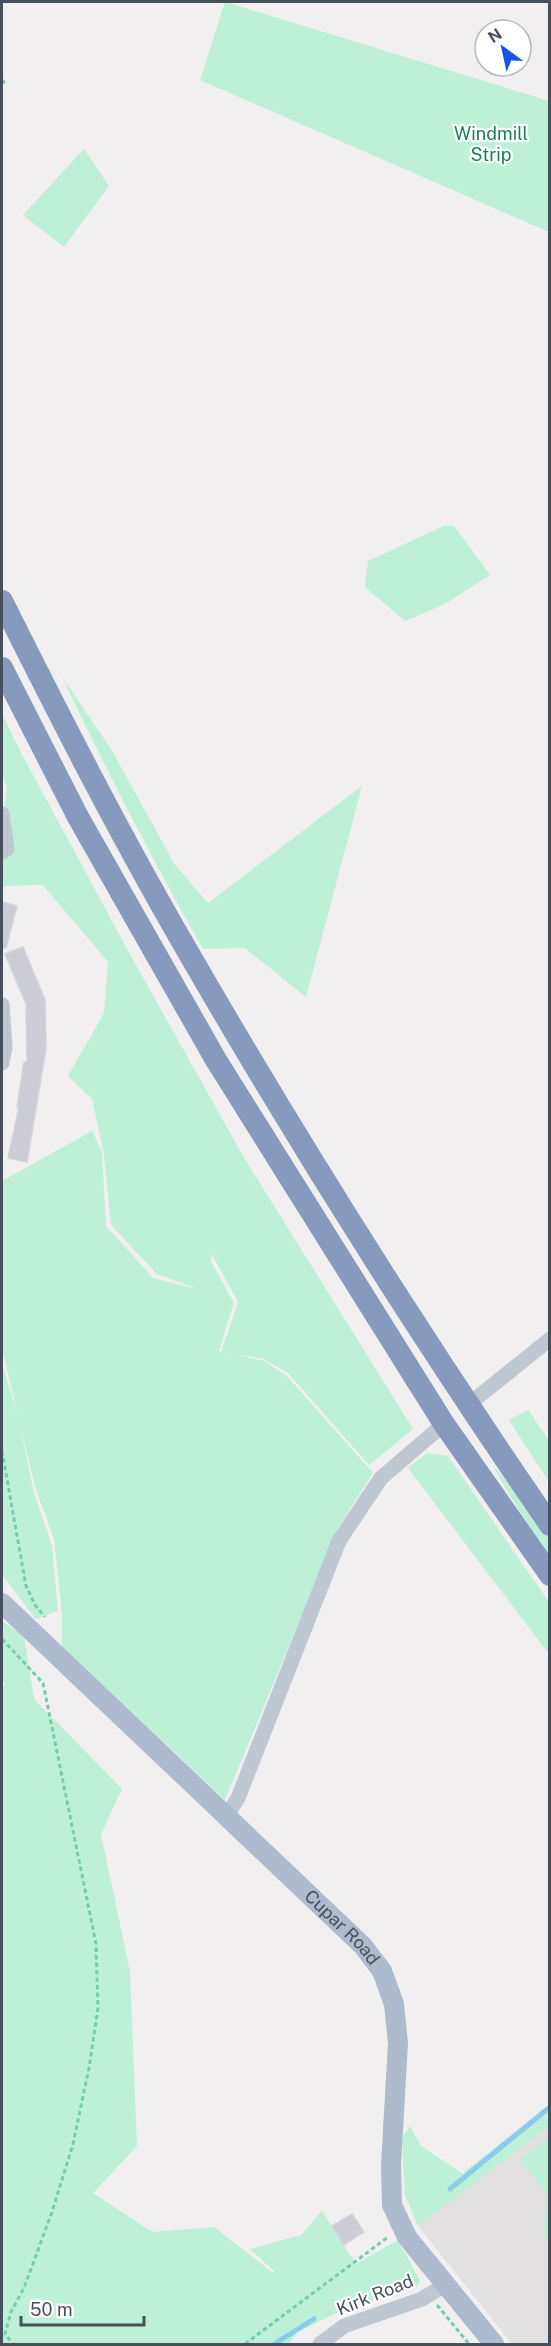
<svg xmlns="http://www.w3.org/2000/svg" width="551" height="2346" font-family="'Public Sans',sans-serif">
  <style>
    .education { fill: #e2e0e1 }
    .green { fill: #bdf0d7; fill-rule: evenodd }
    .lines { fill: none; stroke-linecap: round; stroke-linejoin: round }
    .stream { stroke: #89cced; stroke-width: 5 }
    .building { fill: #cccdd4; stroke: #d3d4da; stroke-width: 1.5 }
    .path { stroke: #74cead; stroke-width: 3; stroke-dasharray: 4.5 3; stroke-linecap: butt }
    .minor { stroke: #bfc7d1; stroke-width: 15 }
    .major { stroke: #aebace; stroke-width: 20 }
    .highway { stroke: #869abe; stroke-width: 22 }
    .labels { text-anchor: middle; stroke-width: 4.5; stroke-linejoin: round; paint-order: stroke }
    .park-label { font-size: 18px; fill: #167f58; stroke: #fff }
    .street-label { font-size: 18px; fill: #474f5d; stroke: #fff }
  </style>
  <rect width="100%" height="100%" fill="#f1efef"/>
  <path class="education" d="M549,2122V2344H512L418,2226Z"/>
  <path class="green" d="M225,2L549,101V232L200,80Z
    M84,149L109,186L64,247L23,215Z
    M444,526H454L490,575L445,604L405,621L365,587L368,561Z
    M62,677L111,749L175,865L208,903L362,786L306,997L245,948L203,949C152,860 106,769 62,677Z
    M2,713L19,749L132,958L243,1156L413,1429L369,1465L288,1373L263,1359L228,1353L264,1361L287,1376L373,1473L338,1528L225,1800L62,1647V1615L54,1539L36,1490L19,1421L34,1493L52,1545L58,1611L36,1619L2,1575V1364L17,1413L2,1348V1181L92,1131L102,1152L106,1226L153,1278L201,1290L157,1274L111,1225L104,1154L92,1099L68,1076L104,1013L108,962L43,885L2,886V826L7,787L2,774ZM212,1255L238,1302L221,1352L219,1351L234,1303L211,1261Z
    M528,1410L549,1440V1482L509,1420Z
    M427,1453L448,1456L549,1602V1654L408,1468Z
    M493,1466L512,1486L549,1539V1557L513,1501Z
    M2,1621L24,1636L34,1699L122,1789L101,1834L130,1972L137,2146L93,2193L152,2232L214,2227L272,2272L276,2273L250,2249L301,2235L322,2211L356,2264L398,2240L420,2281L417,2287L340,2311L298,2332L289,2344H2V1688L5,1685L2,1674Z
    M549,2105V2126L418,2226L405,2195L402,2138L410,2126L421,2146L469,2178L464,2172Z
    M549,2136V2241L543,2235L547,2193L520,2160Z"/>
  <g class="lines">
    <path class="stream" d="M450,2189L550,2107
      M274,2344L314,2319"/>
  </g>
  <path class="building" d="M2,902L17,906L6,948H2Z
    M23,947L45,1000L46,1048L27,1162L8,1158L19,1107H17L24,1062H27L26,1004L5,954Z
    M352,2214L364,2232L344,2245L332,2226Z"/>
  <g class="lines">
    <path class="path" d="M2,80L5,83
      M2,1451L26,1586L35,1605L45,1617
      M2,1639L43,1683L96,1944L98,2008L89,2068L73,2144L52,2212L24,2288L11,2312L5,2334L13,2344
      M437,2305L469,2344
      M245,2344L388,2237"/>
    <path class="minor" d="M2,814L7,849L2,852
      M2,1005L5,1047L2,1063
      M468,1405L550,1339
      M226,1817L238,1798L339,1541L381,1478L444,1424
      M320,2344L344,2326L422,2299L445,2285"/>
    <path class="major" id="s1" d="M2,1603L363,1946L382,1971L394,2004L398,2043L391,2165L392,2205L407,2237L494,2344"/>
    <path class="highway" d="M2,601C60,717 119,833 184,945C298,1143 420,1336 550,1525
      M2,668L78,817L216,1060L444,1424L550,1575"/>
  </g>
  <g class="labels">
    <g class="park-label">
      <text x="491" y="140">Windmill<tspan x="491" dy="21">Strip</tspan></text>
    </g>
    <g class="street-label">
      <text dy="6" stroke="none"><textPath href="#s1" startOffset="470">Cupar Road</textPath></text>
      <text transform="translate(375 2295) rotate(-22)" y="6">Kirk Road</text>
    </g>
  </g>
  <rect width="551" height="2346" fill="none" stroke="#474f5d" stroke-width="6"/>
  <g transform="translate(503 48) rotate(327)"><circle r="28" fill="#ffffff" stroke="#b5b9be" stroke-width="1.5"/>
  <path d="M0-4.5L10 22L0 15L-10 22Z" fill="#1756e4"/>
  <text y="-9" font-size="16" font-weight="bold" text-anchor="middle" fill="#474f5d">N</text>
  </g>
  <path d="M21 2316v9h123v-9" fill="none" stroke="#474f5d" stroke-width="3"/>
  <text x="30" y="2316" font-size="18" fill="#474f5d" stroke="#ffffff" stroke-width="4.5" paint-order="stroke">50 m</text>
</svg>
